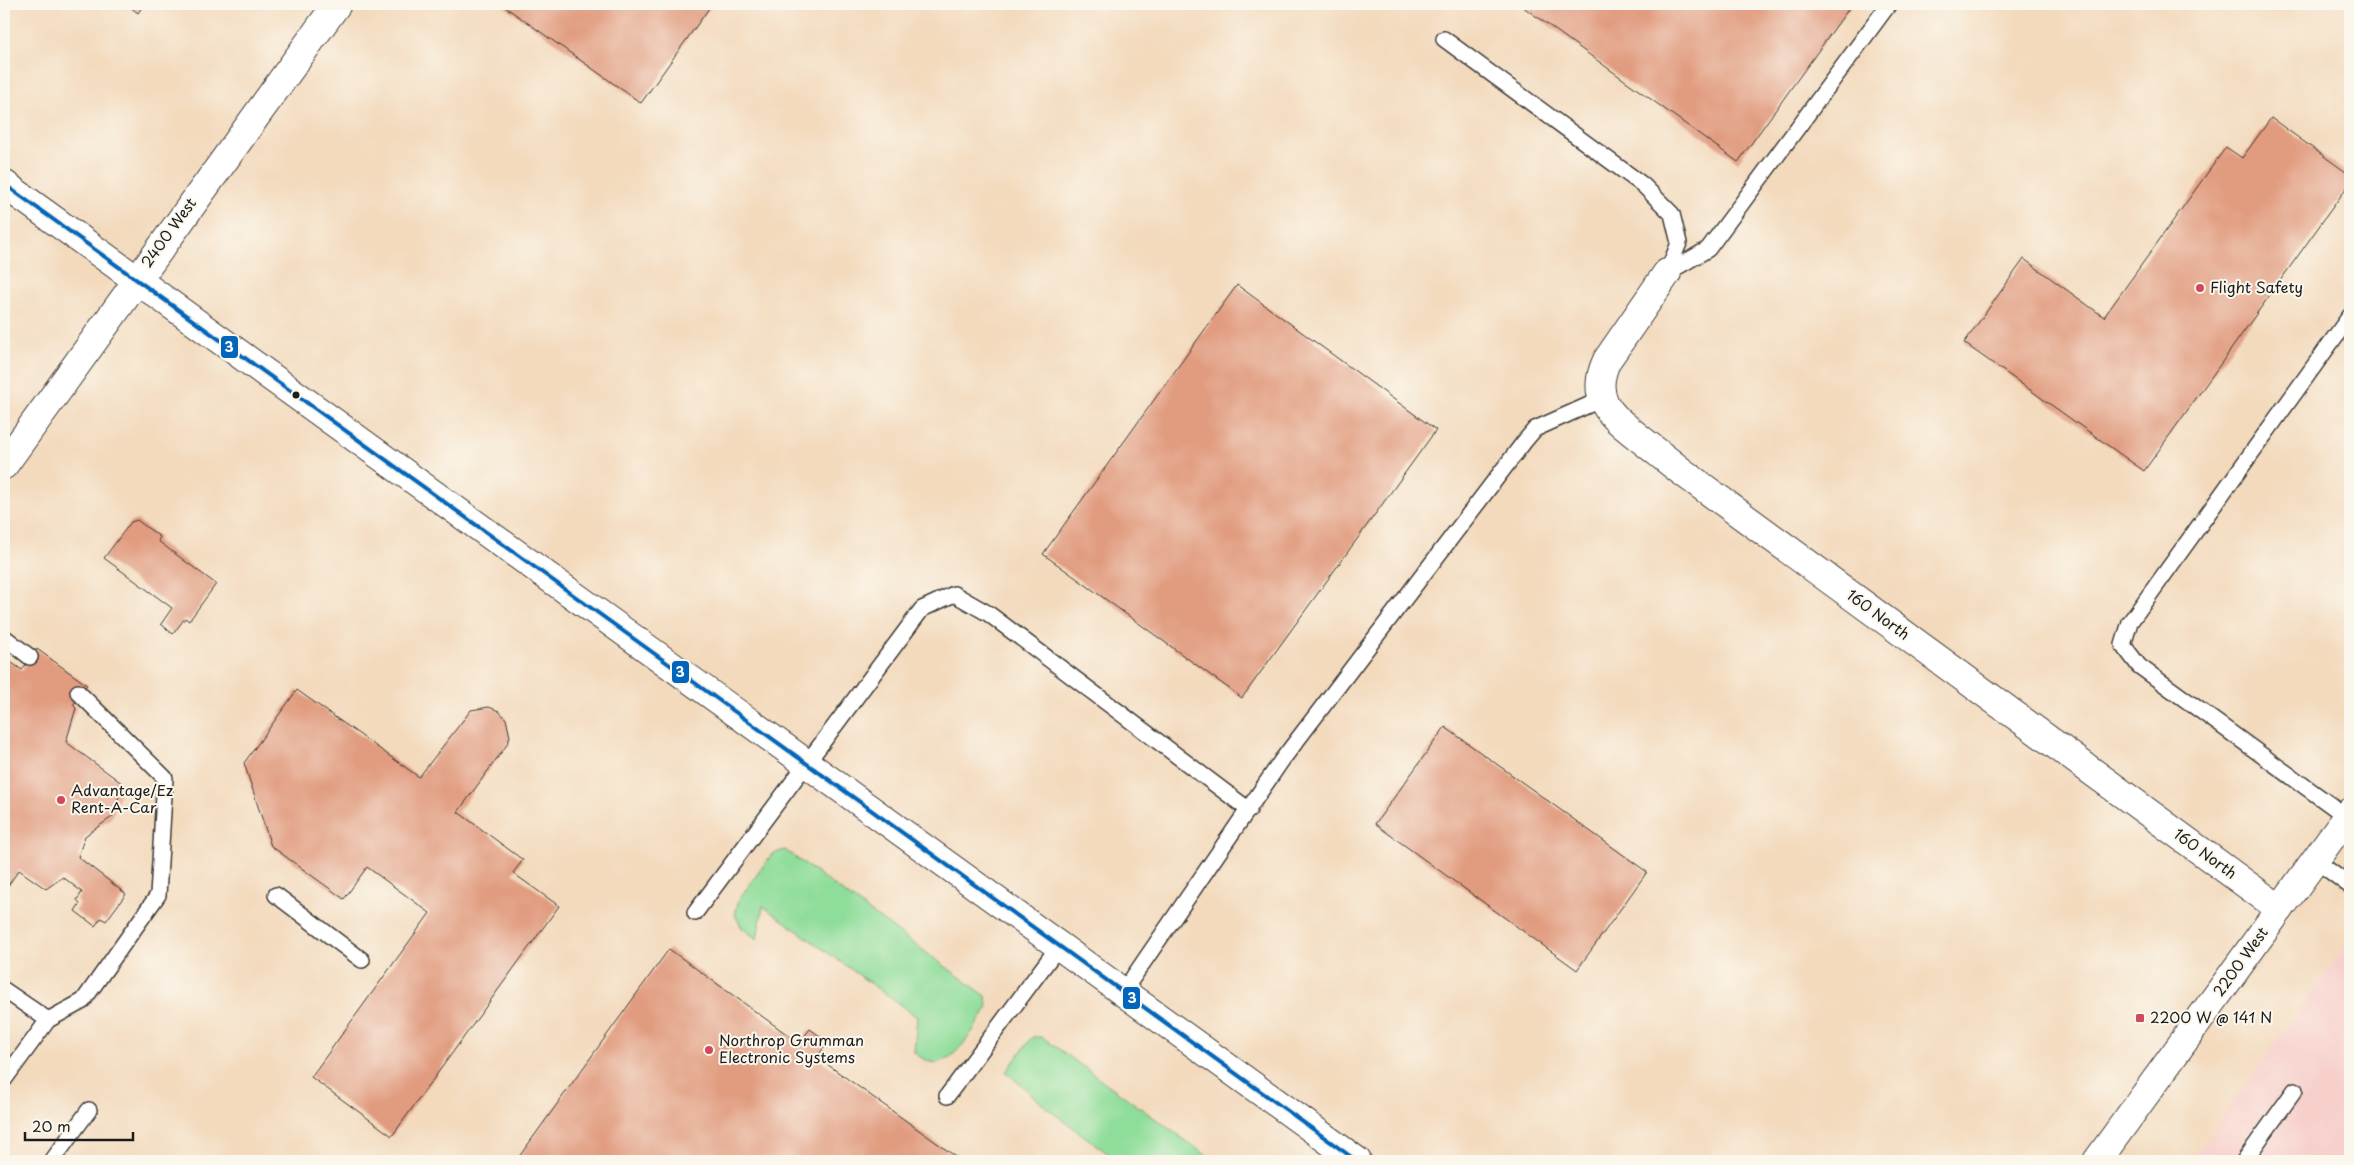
<svg xmlns="http://www.w3.org/2000/svg" width="2354" height="1165" font-family="'Playpen Sans',sans-serif">
  <style>
    .built { fill: #f7d0cc }
    .green { fill: #8fdd9a; stroke: #567c5b }
    .building { fill: #e19c80 }
    .lines { fill: none; stroke-linecap: round; stroke-linejoin: round }
    .lane-casing { stroke: #3c3834; stroke-width: 18 }
    .street-casing { stroke: #3c3834; stroke-width: 30 }
    .secondary-casing { stroke: #3c3834; stroke-width: 30 }
    .lane { stroke: #fff; stroke-width: 15 }
    .street { stroke: #fff; stroke-width: 28 }
    .secondary { stroke: #fff; stroke-width: 28 }
    .bus-1-casing { stroke: #fbf7ec; stroke-width: 8 }
    .bus-1 { stroke: #0065bd; stroke-width: 4 }
    .poi-dot { fill: #d1495b; stroke: #fbf7ec; stroke-width: 2 }
    .bus-dot { fill: #1c1c1c; stroke: #fbf7ec; stroke-width: 2 }
    .labels { text-anchor: middle; stroke-width: 4; stroke-linejoin: round; paint-order: stroke }
    .street-label { font-size: 15px; fill: #1c1c1c; stroke: #fbf7ec }
    .poi-label { font-size: 15px; fill: #1c1c1c; stroke: #fbf7ec; text-anchor: start }
    .line-badge { stroke: #fbf7ec; stroke-width: 2 }
    .badge-label { font-size: 14px; text-anchor: middle; font-weight: bold; fill: #fff }
  </style>
  <rect width="100%" height="100%" fill="#fbf7ec"/>
  <filter id="ink" filterUnits="userSpaceOnUse"><feTurbulence type="fractalNoise" baseFrequency=".02" numOctaves="2"/><feDisplacementMap in="SourceGraphic" scale="10" xChannelSelector="R" yChannelSelector="G"/><feConvolveMatrix kernelMatrix="1 2 1 2 8 2 1 2 1" color-interpolation-filters="sRGB"/></filter>
  <filter id="wash" filterUnits="userSpaceOnUse"><feTurbulence type="fractalNoise" baseFrequency=".0096" numOctaves="4" result="noise"/><feDisplacementMap in="SourceGraphic" scale="20" xChannelSelector="R" yChannelSelector="G"/><feGaussianBlur stdDeviation="1.12" result="paint"/><feColorMatrix in="noise" values="0 0 0 0 0 0 0 0 0 0 0 0 0 0 0 0 0 1.4 0 .05"/><feComposite in="paint" operator="in"/></filter>
  <g filter="url(#wash)">
    <rect width="100%" height="100%" fill="#f3dabd"/>
    <path class="built" d="M2350,940V1161H2191Z"/>
    <path class="green" d="M785,850L986,996L988,1007C976,1024 953,1072 927,1061C922,1059 918,1055 914,1052L917,1017L763,906L757,939L742,928L735,915L739,899L772,854Z
      M1032,1037H1042L1214,1161H1118L1048,1109L1006,1072Z"/>
    <g id="blocks">
      <path class="building" d="M126,4H144L138,13Z
        M501,4H712L641,103Z
        M1519,4H1852L1738,162Z
        M2271,118L2350,175V183L2144,471L1964,343L2024,259L2104,317L2226,147L2242,158Z
        M1237,285L1436,430L1242,698L1043,554Z
        M137,520L160,537L158,541L216,584L189,621L185,618L173,634L161,624L172,608L104,558L131,522Z
        M37,649L87,685L73,705L76,708L66,742L123,784L112,817L85,836L78,857L126,894L106,921L101,918L95,926L75,911L80,903L77,900L82,892L63,877L46,889L19,870L4,891V659L5,658L22,670Z
        M297,690L419,777L471,710L489,707L499,711L506,719L510,737L506,746L458,812L523,860L513,873L559,906L392,1136L311,1077L430,913L367,867L344,899L271,846L244,763Z
        M1445,727L1647,872L1577,970L1375,824Z
        M669,949L799,1043L810,1029L828,1042L817,1057L962,1161H516Z"/>
    </g>
  </g>
  <g filter="url(#ink)">
    <use href="#blocks" fill-opacity="0" stroke="#3c3834" stroke-width="1"/>
    <g class="lines">
      <defs>
        <path id="lane" d="M1444,39L1643,185L1672,214L1679,243L1667,273
          M1667,273L1708,249L1889,4
          M4,637L30,657
          M2347,817L2139,666L2123,645L2130,622L2350,316
          M2315,860L2350,886
          M276,895L362,960
          M695,913L922,609L954,594L989,614L1249,810
          M4,990L48,1020L4,1080
          M1123,992L1282,760L1524,442L1535,429L1602,399
          M48,1020L83,1001L158,895L165,778L78,692
          M947,1096L1059,946
          M52,1161L89,1110
          M2244,1161L2295,1090"/>
        <path id="street" d="M4,184L1357,1161
          M1667,273L1607,360C1589,398 1610,415 1638,437C1653,449 1667,460 1681,471L2280,909
          M4,465L337,4"/>
        <path id="secondary" d="M2097,1161L2350,812"/>
      </defs>
      <use href="#lane" class="lane-casing"/>
      <use href="#street" class="street-casing"/>
      <use href="#secondary" class="secondary-casing"/>
      <use href="#lane" class="lane"/>
      <use href="#street" class="street"/>
      <use href="#secondary" class="secondary"/>
      <defs>
        <path id="bus-1" d="M4,184L1357,1161"/>
      </defs>
      <use href="#bus-1" class="bus-1-casing"/>
      <use href="#bus-1" class="bus-1"/>
    </g>
  </g>
  <g class="poi-dot">
    <circle cx="2200" cy="288" r="5"/>
    <circle cx="61" cy="800" r="5"/>
    <rect x="2135" y="1013" width="10" height="10" rx="2.5"/>
    <circle cx="709" cy="1050" r="5"/>
  </g>
  <circle class="bus-dot" cx="296" cy="395" r="4.5"/>
  <g class="labels">
    <g class="street-label">
      <text transform="translate(169 233) rotate(-54)" y="5">2400 West</text>
      <text transform="translate(1878 615) rotate(36)" y="5">160 North</text>
      <text transform="translate(2205 854) rotate(36)" y="5">160 North</text>
      <text transform="translate(2241 962) rotate(-54)" y="5">2200 West</text>
    </g>
    <g class="poi-label">
      <text x="2210" y="293">Flight Safety</text>
      <text x="71" y="796">Advantage/Ez<tspan x="71" dy="17">Rent-A-Car</tspan></text>
      <text x="2150" y="1023">2200 W @ 141 N</text>
      <text x="719" y="1046">Northrop Grumman<tspan x="719" dy="17">Electronic Systems</tspan></text>
    </g>
  </g>
  <g class="line-badge">
    <rect x="220" y="335" width="19" height="24" rx="5" fill="#0065bd"/>
    <rect x="671" y="660" width="19" height="24" rx="5" fill="#0065bd"/>
    <rect x="1122" y="986" width="19" height="24" rx="5" fill="#0065bd"/>
  </g>
  <g class="badge-label">
    <text x="229" y="352">3</text>
    <text x="680" y="677">3</text>
    <text x="1132" y="1003">3</text>
  </g>
  <rect width="2354" height="1165" fill="none" stroke="#fbf7ec" stroke-width="20"/>
  <path d="M25 1132v8h108v-8" fill="none" stroke="#1c1c1c" stroke-width="2.5"/>
  <text x="32" y="1132" font-size="15" fill="#1c1c1c" stroke="#fbf7ec" stroke-width="4" paint-order="stroke">20 m</text>
</svg>
